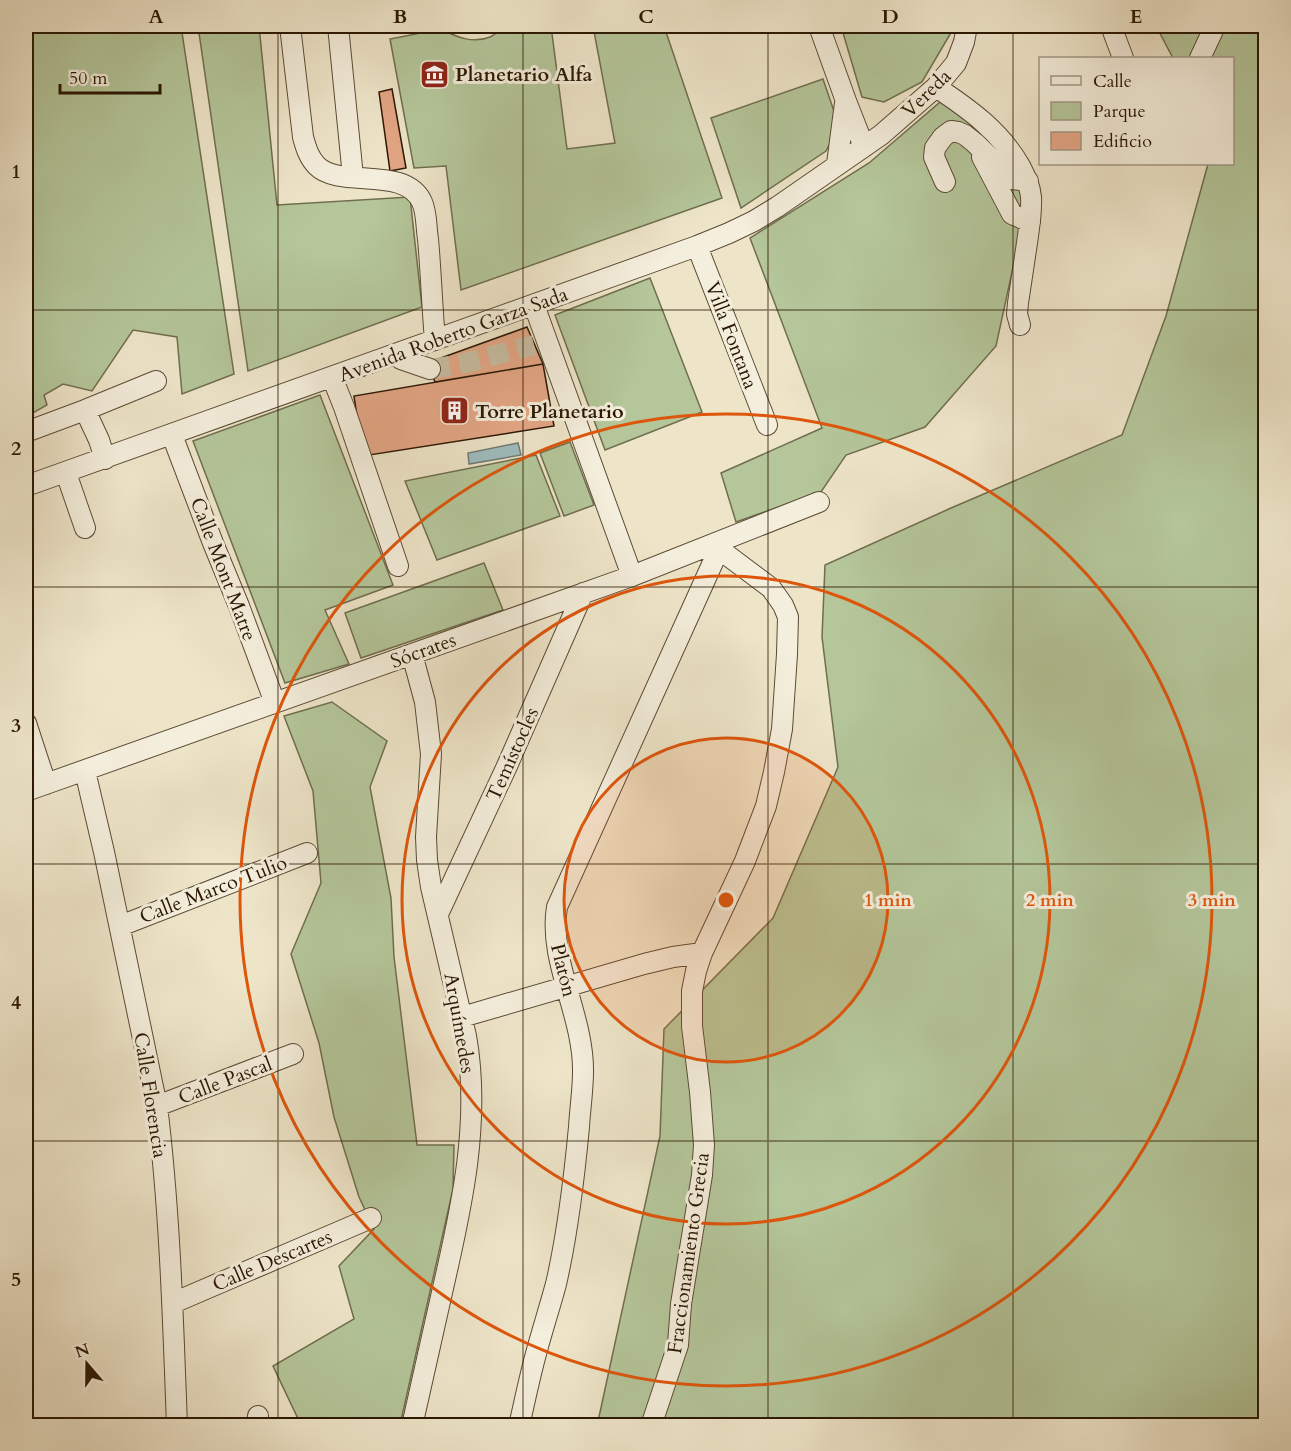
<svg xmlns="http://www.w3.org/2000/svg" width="1291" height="1451" font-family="Cardo,serif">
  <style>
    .green { fill: #b4c69a; stroke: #6f6e4e; stroke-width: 1.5 }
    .water { fill: #9ebdc0; stroke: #707b74; stroke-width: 1.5 }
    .building { fill: #e4a685; stroke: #2a1702; stroke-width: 1.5 }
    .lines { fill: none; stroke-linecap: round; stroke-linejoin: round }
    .minor-tunnel { stroke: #c7bca1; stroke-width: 20; stroke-dasharray: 20 10; stroke-linecap: butt }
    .minor-casing { stroke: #5b4a34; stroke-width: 22 }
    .minor { stroke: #f4eedc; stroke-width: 20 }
    .grid { fill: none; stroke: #2a1702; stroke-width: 1.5; stroke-opacity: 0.55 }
    .ring { fill: none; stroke: #de560c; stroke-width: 3 }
    .labels { text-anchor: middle; stroke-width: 6; stroke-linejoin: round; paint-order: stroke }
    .poi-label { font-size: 20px; font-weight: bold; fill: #2a1702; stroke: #f4eedc; text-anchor: start }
    .street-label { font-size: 20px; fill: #2a1702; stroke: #f4eedc }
    .centre { fill: #de560c; stroke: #f4eedc; stroke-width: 3 }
    .ring-label { font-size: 18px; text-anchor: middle; font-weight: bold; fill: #de560c; stroke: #f4eedc; stroke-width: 6; stroke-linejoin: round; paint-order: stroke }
    .neatline { fill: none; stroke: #2a1702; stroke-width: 2 }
    .grid-label { font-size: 20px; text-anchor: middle; font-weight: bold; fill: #2a1702 }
  </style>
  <rect width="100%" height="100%" fill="#eee5c9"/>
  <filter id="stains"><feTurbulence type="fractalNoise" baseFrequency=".00333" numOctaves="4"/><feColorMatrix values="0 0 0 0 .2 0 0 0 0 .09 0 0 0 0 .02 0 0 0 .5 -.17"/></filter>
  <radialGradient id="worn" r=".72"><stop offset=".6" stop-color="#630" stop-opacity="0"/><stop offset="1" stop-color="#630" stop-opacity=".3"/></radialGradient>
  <path class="green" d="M26,26H181L234,374L182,394L177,337L133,330L92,391L63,384L44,395L47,405L26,417V318L29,314L26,306Z
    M198,26H259L277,205L410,197L422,307L248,371Z
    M507,26H551L567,149L615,143L593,26H664L722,198L461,290L446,166L414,168L390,39L441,29C456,37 473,44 490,37C496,34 501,29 507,26Z
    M841,26H953L952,31L922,82L884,102L862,97Z
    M1156,26H1265V1425L597,1426L660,1136L664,1029L773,918L838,767L822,637L825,565L951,508L1122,435L1166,316L1208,164H1232V58H1173Z
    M823,79L839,126L826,151L741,208L711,118Z
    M946,97L995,130L1027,186L1020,235L996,346L925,427L846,455L821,492L736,522L721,473L822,428L750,238L869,163Z
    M650,278L702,412L605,450L555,315Z
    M320,395L393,585L325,610L349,664L285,683L193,441Z
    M570,442L594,505L564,516L540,453Z
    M536,455L560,516L437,560L405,481Z
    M484,563L503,610L361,658L345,613Z
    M332,702L387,741L370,787L391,898L394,957L417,1145H454L453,1189L400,1425H301L273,1366L354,1319L339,1266L374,1229L359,1197L334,1117L319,1043L291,954L321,883L313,791L284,716Z"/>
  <path class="water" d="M518,443L521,455L469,464L468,453Z"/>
  <path class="building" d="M392,89L406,168L390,171L379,92Z
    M527,327L543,364L435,382L427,363Z
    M543,364L554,426L363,456L354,396Z"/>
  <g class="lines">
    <path class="minor-tunnel" d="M430,369L461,364L534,345"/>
    <defs>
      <path id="minor" d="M290,26L303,137C306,148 309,158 317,166C340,189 405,165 422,202C427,213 426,227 428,239C431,272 432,306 435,340
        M338,26L353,177
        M819,26L846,101L864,147
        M1111,26L1123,58
        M1200,58L1215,26
        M936,87C969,109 1000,131 1020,166C1025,176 1030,185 1031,197C1032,212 1029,228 1027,243C1024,263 1021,283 1018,303L1017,314L1020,325
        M982,157L1012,214L1030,222
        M837,164L845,103
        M945,182L934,157L935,148L943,137L951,131L958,132L965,135L975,143L1012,179L1028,181
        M697,246L767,425
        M534,305L632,576
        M398,354L401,359L430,369
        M332,377L344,407L398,566
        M85,410L99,440L105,459
        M26,432L85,410L156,381
        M172,435L213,543L239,606L275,703
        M66,473L85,528
        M26,486L697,246L729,233L754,221L777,207L881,135L936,87L956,63L964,42L967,26
        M26,723L46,784
        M85,771L104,852L157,1106C170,1212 173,1319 177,1426
        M26,791L632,576L819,502
        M438,914L507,766L583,593
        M120,926L307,853
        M462,1017L644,964L673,957L702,953
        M157,1106L293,1054
        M173,1303L371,1218
        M257,1426L258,1416
        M412,1426C422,1380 433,1334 443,1288C462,1206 481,1120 466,1036L431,887L427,860L426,837L431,754L425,702L412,654
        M519,1426C525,1400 530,1375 537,1350C543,1328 550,1306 556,1284C568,1232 574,1180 579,1127C580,1109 583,1090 583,1072C584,1016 548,961 557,907L719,549L717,543
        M651,1426L678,1345L681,1304L702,1175L704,1145L700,1092L692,1026V991L696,971L702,953L745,861L766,806L774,772L782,729L787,654L788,617L783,605L771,588L719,549"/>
    </defs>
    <use href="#minor" class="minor-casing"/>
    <use href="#minor" class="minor"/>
  </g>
  <path class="grid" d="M278,26V1426M523,26V1426M768,26V1426M1013,26V1426M26,310H1266M26,587H1266M26,864H1266M26,1141H1266"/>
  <circle cx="726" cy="900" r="162" fill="#de560c" fill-opacity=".12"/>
  <g class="ring">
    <circle cx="726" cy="900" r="162"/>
    <circle cx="726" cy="900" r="324"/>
    <circle cx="726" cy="900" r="486"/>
  </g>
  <defs>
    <symbol id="museum-square" viewBox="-11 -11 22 22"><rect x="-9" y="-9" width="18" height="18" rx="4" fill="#8f2418" stroke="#f4eedc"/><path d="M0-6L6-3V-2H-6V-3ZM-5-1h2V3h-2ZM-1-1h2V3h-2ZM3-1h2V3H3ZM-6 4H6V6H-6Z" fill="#fff"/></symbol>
    <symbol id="building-square" viewBox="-11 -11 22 22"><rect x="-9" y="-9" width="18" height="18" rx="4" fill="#8f2418" stroke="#f4eedc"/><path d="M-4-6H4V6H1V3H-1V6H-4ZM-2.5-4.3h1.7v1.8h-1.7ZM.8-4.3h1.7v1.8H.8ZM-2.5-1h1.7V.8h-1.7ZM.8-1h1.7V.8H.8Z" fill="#fff"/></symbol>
  </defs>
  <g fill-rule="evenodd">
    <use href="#museum-square" x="418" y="58" width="33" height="33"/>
    <use href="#building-square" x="438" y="394" width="33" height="33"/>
  </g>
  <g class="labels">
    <g class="poi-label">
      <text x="455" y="81">Planetario Alfa</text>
      <text x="475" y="418">Torre Planetario</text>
    </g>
    <g class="street-label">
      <text transform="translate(926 93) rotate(-44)" y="7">Vereda</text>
      <text transform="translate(453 334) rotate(-20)" y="7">Avenida Roberto Garza Sada</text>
      <text transform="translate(732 335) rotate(69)" y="7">Villa Fontana</text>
      <text transform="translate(224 569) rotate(69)" y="7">Calle Mont Matre</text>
      <text transform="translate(423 650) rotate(-20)" y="7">Sócrates</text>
      <text transform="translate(512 754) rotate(-66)" y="7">Temístocles</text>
      <text transform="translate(213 889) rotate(-21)" y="7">Calle Marco Tulio</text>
      <text transform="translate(564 970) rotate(76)" y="7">Platón</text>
      <text transform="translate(460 1023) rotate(80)" y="7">Arquímedes</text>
      <text transform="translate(225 1080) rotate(-21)" y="7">Calle Pascal</text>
      <text transform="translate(151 1095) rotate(81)" y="7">Calle Florencia</text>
      <text transform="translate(688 1253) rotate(-82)" y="7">Fraccionamiento Grecia</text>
      <text transform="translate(272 1260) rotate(-23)" y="7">Calle Descartes</text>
    </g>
  </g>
  <circle cx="726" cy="900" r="9" class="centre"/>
  <g class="ring-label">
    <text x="888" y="906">1 min</text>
    <text x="1050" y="906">2 min</text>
    <text x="1212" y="906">3 min</text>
  </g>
  <rect width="1291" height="1451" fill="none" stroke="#eee5c9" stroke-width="66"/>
  <rect x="1039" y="57" width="195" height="108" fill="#f4eedc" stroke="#a39885" stroke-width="1.5"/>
  <rect x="1051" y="76" width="30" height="9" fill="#f4eedc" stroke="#a39885" stroke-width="1.5"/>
  <text x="1093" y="87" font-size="18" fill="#2a1702">Calle</text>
  <rect x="1051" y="102" width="30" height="18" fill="#b4c69a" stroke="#a39885" stroke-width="1.5"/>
  <text x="1093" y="117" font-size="18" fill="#2a1702">Parque</text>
  <rect x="1051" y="132" width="30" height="18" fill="#e4a685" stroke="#a39885" stroke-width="1.5"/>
  <text x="1093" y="147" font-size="18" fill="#2a1702">Edificio</text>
  <g transform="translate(87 1364) rotate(340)" stroke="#f4eedc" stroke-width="4.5" paint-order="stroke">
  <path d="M0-4.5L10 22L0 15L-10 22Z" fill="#2a1702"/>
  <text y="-9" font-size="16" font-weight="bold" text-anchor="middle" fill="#2a1702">N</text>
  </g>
  <path d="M60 84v9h100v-9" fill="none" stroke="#2a1702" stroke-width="3"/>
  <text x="69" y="84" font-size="18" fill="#2a1702" stroke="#f4eedc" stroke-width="4.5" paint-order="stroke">50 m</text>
  <rect x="33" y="33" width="1225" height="1385" class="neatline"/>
  <g class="grid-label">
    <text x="156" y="23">A</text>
    <text x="400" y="23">B</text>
    <text x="646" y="23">C</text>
    <text x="890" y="23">D</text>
    <text x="1136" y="23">E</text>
    <text x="16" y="178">1</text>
    <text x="16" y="455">2</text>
    <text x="16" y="732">3</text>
    <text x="16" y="1009">4</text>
    <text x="16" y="1286">5</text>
  </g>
  <rect width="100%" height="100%" filter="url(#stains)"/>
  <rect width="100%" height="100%" fill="url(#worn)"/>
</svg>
